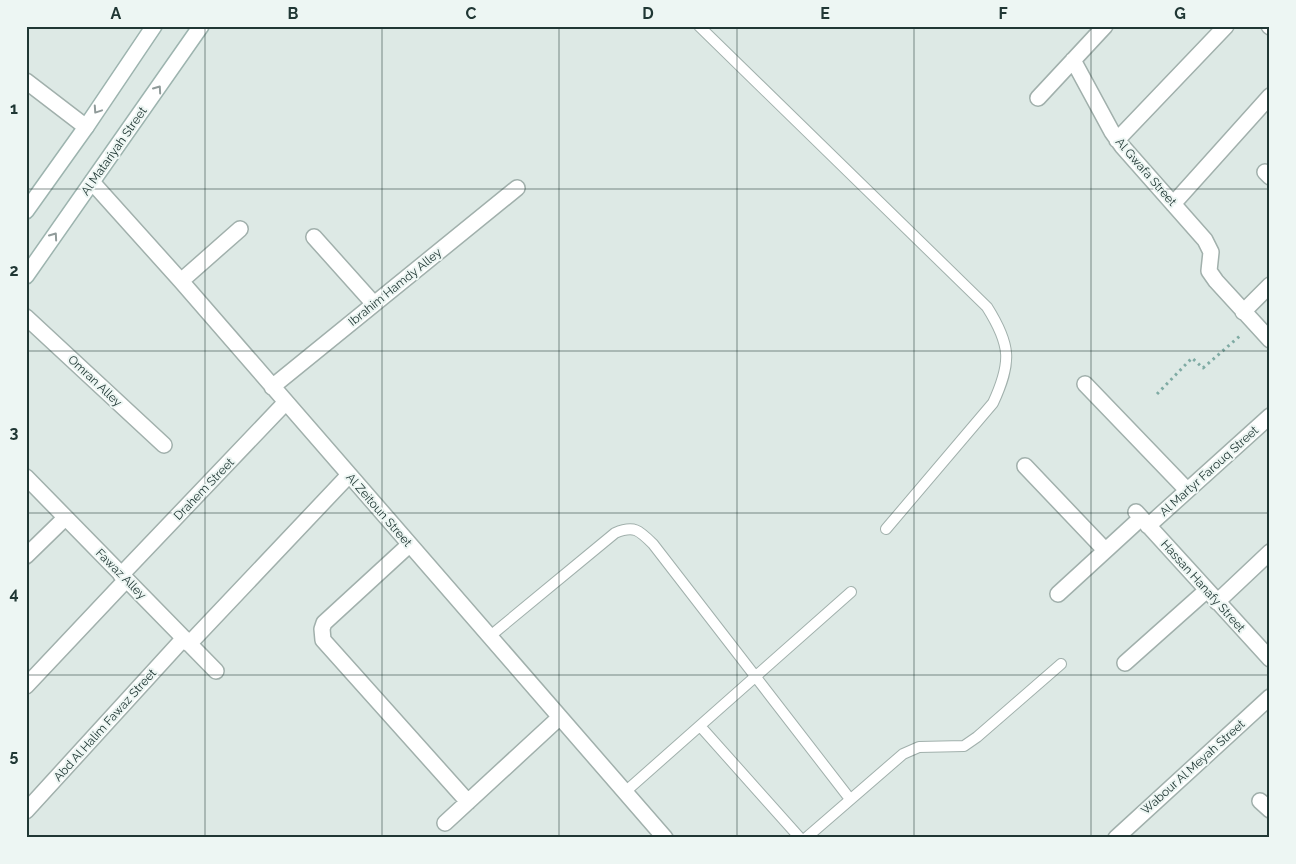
<svg xmlns="http://www.w3.org/2000/svg" width="1296" height="864" font-family="Raleway,sans-serif">
  <style>
    .lines { fill: none; stroke-linecap: round; stroke-linejoin: round }
    .lane-casing { stroke: #a1b0ac; stroke-width: 12 }
    .street-casing { stroke: #a1b0ac; stroke-width: 18 }
    .secondary-casing { stroke: #9db4af; stroke-width: 18 }
    .path { stroke: #7faba4; stroke-width: 3; stroke-dasharray: 2.5 4; stroke-linecap: butt }
    .lane { stroke: #fff; stroke-width: 10 }
    .street { stroke: #fff; stroke-width: 15 }
    .secondary { stroke: #fff; stroke-width: 15 }
    .oneway { stroke: #909b9a }
    .grid { fill: none; stroke: #203734; stroke-width: 1; stroke-opacity: 0.55 }
    .labels { text-anchor: middle; stroke-width: 4; stroke-linejoin: round; paint-order: stroke }
    .street-label { font-size: 12px; fill: #203734; stroke: #edf6f3 }
    .neatline { fill: none; stroke: #203734; stroke-width: 2 }
    .grid-label { font-size: 16px; text-anchor: middle; font-weight: bold; fill: #203734 }
  </style>
  <rect width="100%" height="100%" fill="#dde9e5"/>
  <g class="lines">
    <defs>
      <path id="lane" d="M699,26L987,307C1011,345 1012,362 993,403L886,529
        M489,637L615,533C634,525 639,530 653,544L850,799
        M700,726L800,838
        M625,792L851,592
        M806,838L903,754L919,747L964,746L977,737L1061,664"/>
      <path id="street" d="M1269,26L1270,27
        M1073,60L1112,132L1122,146L1205,240L1211,252L1209,271L1216,281L1270,340
        M26,81L86,127
        M1038,98L1105,26
        M1117,140L1226,26
        M1265,172L1270,177
        M92,182L181,281L665,838
        M1173,204L1270,96
        M314,237L374,304
        M181,281L240,229
        M1243,312L1270,285
        M26,317L164,445
        M1085,384L1187,490
        M272,387L517,188
        M1025,466L1105,550
        M26,477L216,671
        M1136,512L1270,659
        M1148,526L1270,416
        M409,545L324,623L322,629L323,640L468,802
        M26,556L65,518
        M121,575L286,402
        M1058,594L1141,518
        M1217,602L1270,552
        M189,644L349,475
        M1125,663L1207,590
        M26,686L126,580
        M1260,801L1270,810
        M26,811L184,638
        M445,823L560,717
        M1116,838L1270,697"/>
      <path id="secondary" d="M26,211L86,127L154,26
        M26,276L201,26"/>
    </defs>
    <use href="#lane" class="lane-casing"/>
    <use href="#street" class="street-casing"/>
    <use href="#secondary" class="secondary-casing"/>
    <path class="path" d="M1157,394L1192,358L1203,368L1241,335"/>
    <use href="#lane" class="lane"/>
    <use href="#street" class="street"/>
    <use href="#secondary" class="secondary"/>
  </g>
  <defs><path id="oneway-chevron" d="M-2-3.5L2.5 0L-2 3.5" fill="none" stroke-width="1.6" stroke-linecap="round" stroke-linejoin="round" transform="scale(1.25)"/></defs>
  <g class="oneway">
    <use href="#oneway-chevron" transform="translate(158 89) rotate(-55)"/>
    <use href="#oneway-chevron" transform="translate(97 110) rotate(124)"/>
    <use href="#oneway-chevron" transform="translate(54 236) rotate(-55)"/>
  </g>
  <path class="grid" d="M205,26V838M382,26V838M559,26V838M737,26V838M914,26V838M1091,26V838M26,189H1270M26,351H1270M26,513H1270M26,675H1270"/>
  <g class="labels">
    <g class="street-label">
      <text transform="translate(114 151) rotate(-55)" y="4">Al Matariyah Street</text>
      <text transform="translate(1146 172) rotate(49)" y="4">Al Gwafa Street</text>
      <text transform="translate(395 287) rotate(-39)" y="4">Ibrahim Hamdy Alley</text>
      <text transform="translate(95 381) rotate(43)" y="4">Omran Alley</text>
      <text transform="translate(1209 471) rotate(-42)" y="4">Al Martyr Farouq Street</text>
      <text transform="translate(204 489) rotate(-46)" y="4">Drahem Street</text>
      <text transform="translate(379 510) rotate(49)" y="4">Al Zeitoun Street</text>
      <text transform="translate(121 574) rotate(45)" y="4">Fawaz Alley</text>
      <text transform="translate(1203 586) rotate(48)" y="4">Hassan Hanafy Street</text>
      <text transform="translate(105 725) rotate(-48)" y="4">Abd Al Halim Fawaz Street</text>
      <text transform="translate(1193 767) rotate(-42)" y="4">Wabour Al Meyah Street</text>
    </g>
  </g>
  <rect width="1296" height="864" fill="none" stroke="#edf6f3" stroke-width="55"/>
  <rect x="28" y="28" width="1240" height="808" class="neatline"/>
  <g class="grid-label">
    <text x="116" y="19">A</text>
    <text x="293" y="19">B</text>
    <text x="471" y="19">C</text>
    <text x="648" y="19">D</text>
    <text x="825" y="19">E</text>
    <text x="1003" y="19">F</text>
    <text x="1180" y="19">G</text>
    <text x="14" y="114">1</text>
    <text x="14" y="276">2</text>
    <text x="14" y="438">3</text>
    <text x="14" y="599">4</text>
    <text x="14" y="761">5</text>
  </g>
</svg>
